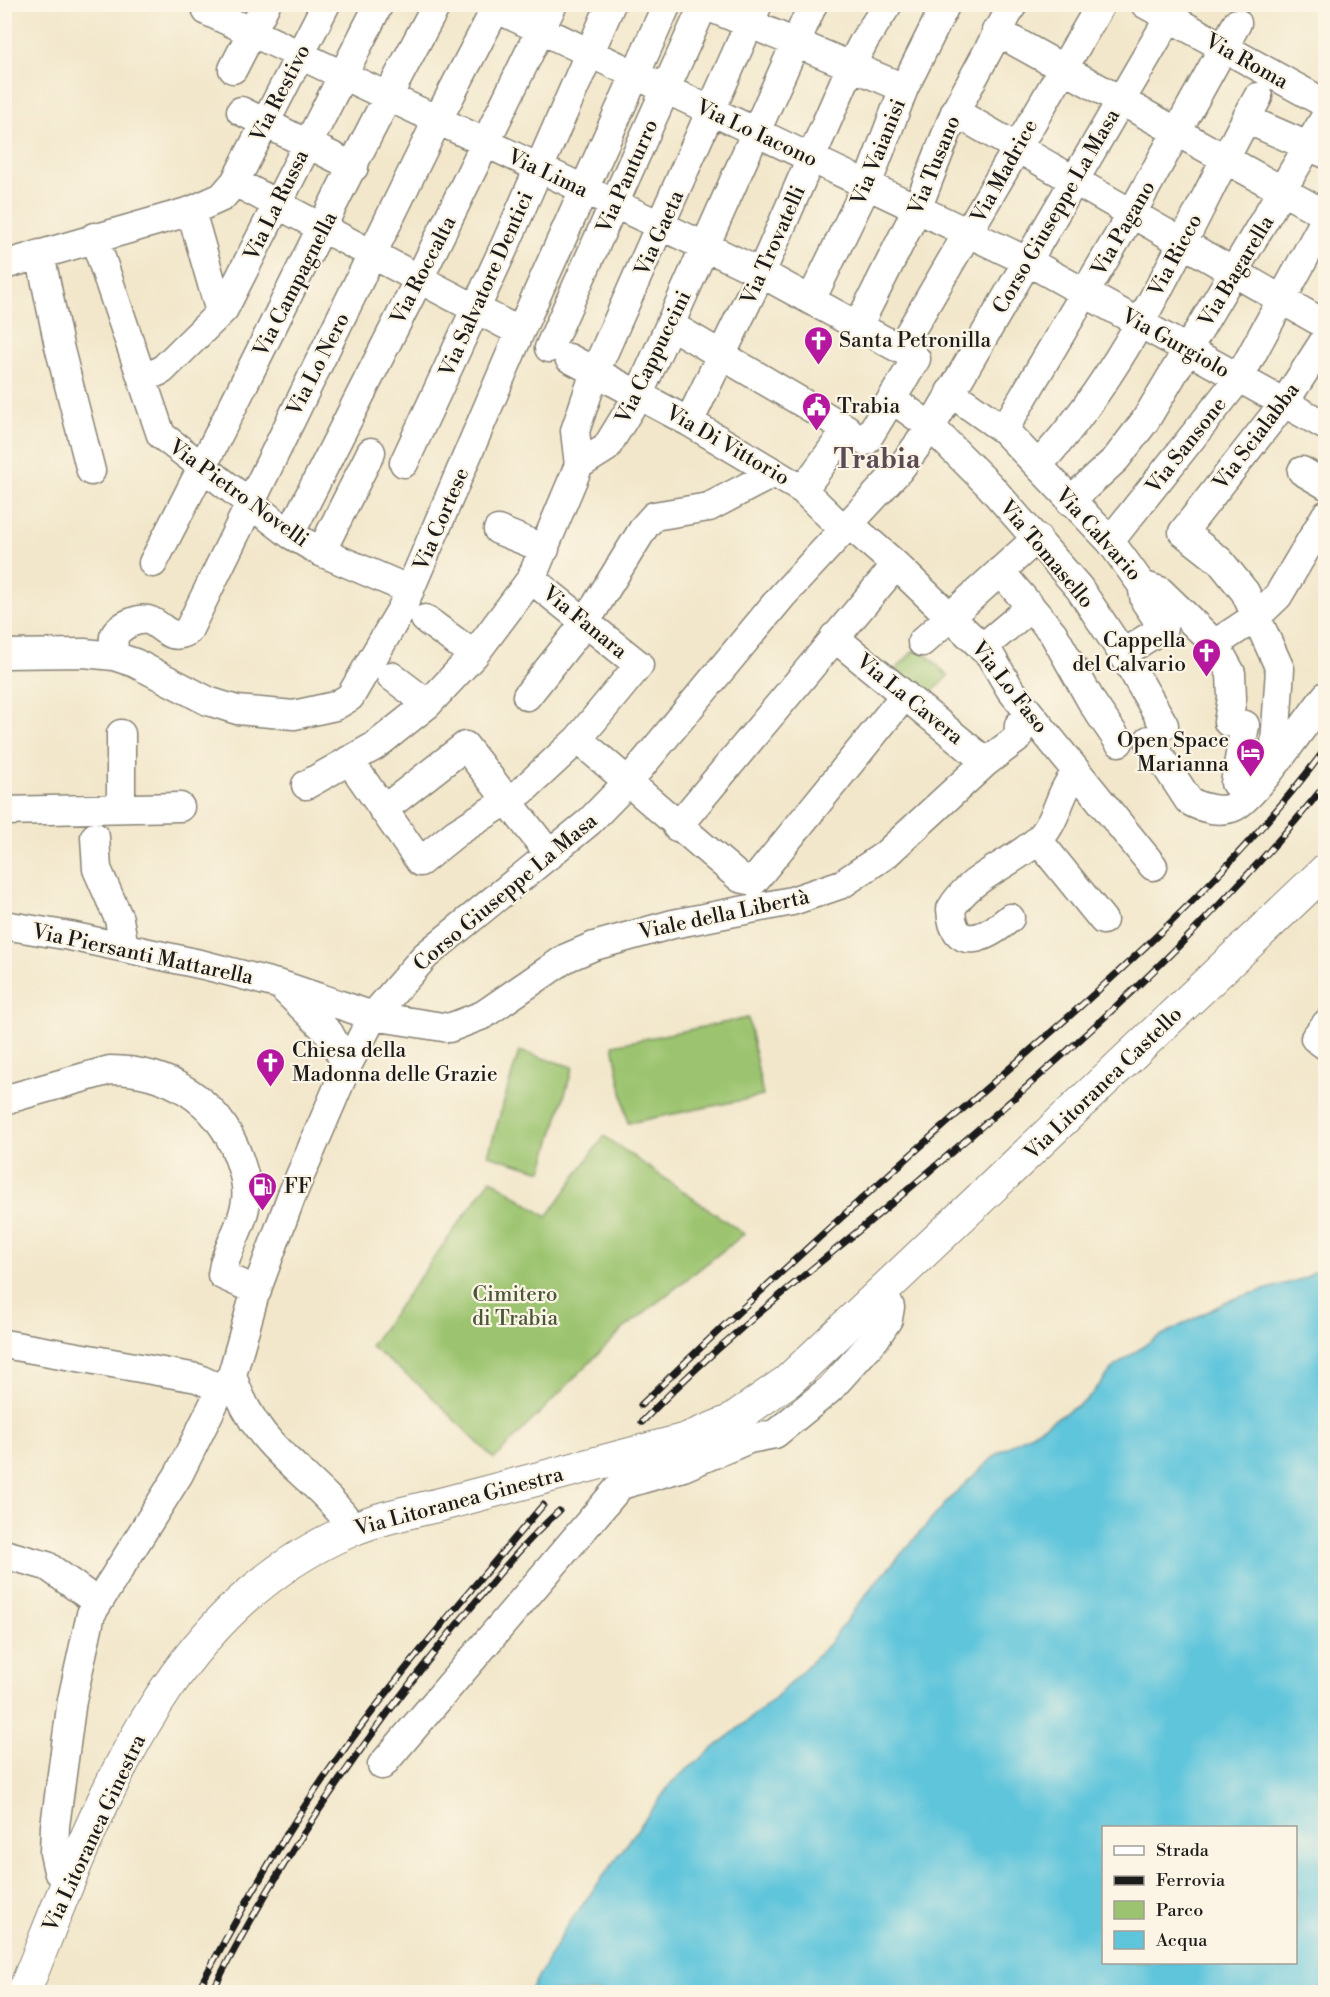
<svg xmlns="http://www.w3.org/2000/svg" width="1330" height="1997" font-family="'Libre Bodoni',serif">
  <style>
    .green { fill: #9cc470; stroke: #5c7046; stroke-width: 1.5 }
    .water { fill: #5ec5db; stroke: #3d707c; stroke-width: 1.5; fill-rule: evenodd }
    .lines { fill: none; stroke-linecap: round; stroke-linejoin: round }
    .minor-casing { stroke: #878274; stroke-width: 31 }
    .major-casing { stroke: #878274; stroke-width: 35 }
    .minor { stroke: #fff; stroke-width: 28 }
    .major { stroke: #fff; stroke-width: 33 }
    .rail-casing { stroke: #1c1c1c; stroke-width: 7 }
    .rail { stroke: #fcf5e5; stroke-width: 4.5; stroke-dasharray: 14; stroke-linecap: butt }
    .labels { text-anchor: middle; stroke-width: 4.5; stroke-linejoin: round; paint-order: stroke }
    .street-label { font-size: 21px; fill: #1c1c1c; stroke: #fcf5e5 }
    .poi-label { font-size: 21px; fill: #1c1c1c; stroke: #fcf5e5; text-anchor: start }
    .park-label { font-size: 21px; fill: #495739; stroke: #fcf5e5 }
    .district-label { font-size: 27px; font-weight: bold; fill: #5b4b55; stroke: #fcf5e5 }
  </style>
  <rect width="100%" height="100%" fill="#fcf5e5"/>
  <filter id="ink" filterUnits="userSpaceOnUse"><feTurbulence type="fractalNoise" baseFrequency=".0167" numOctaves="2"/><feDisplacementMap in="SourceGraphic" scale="12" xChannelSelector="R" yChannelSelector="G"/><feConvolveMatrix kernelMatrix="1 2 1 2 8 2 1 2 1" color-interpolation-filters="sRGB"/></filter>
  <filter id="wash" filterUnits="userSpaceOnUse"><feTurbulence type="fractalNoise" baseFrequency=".008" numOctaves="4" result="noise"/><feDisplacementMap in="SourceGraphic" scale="24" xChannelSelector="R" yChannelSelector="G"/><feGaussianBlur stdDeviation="1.35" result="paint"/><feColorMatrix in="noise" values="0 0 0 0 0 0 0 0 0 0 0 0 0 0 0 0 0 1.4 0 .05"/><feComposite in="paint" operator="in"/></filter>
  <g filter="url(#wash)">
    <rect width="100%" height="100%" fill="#f2e7cb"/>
    <path class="green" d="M918,646L948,676L927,697L896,669Z
      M748,1018L763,1096L628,1123L613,1045Z
      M519,1051L573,1067L542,1171L488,1155Z
      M604,1136L744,1234L621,1331L494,1459L424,1389L370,1346L491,1179L547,1217Z"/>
    <path class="water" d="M1325,1264V1992H530L565,1929L672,1782L773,1700L828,1645L872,1587L955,1493L998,1453L1087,1400L1114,1367L1151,1341L1230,1300L1305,1278ZM1104,1828H1296V1962H1104Z"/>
  </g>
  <g filter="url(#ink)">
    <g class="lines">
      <defs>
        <path id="minor" d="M210,4L207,11L761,273L900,349L1101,4
          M487,4L1027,261L1326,426
          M702,4L904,88
          M1145,4L1326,104
          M996,31L1326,215
          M233,69L266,4
          M241,111L354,167
          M955,112L1326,325
          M1246,119L1258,97
          M235,182L520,332
          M191,211L218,305L224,309
          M94,237L161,435L290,534L321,552L410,590
          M40,254L59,346L91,471
          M4,265L191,211L222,197L235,182L326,4
          M811,300L867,185L904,88L946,4
          M672,326L847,429L803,490
          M858,326L917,209L955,112L1013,4
          M549,348L704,4
          M569,358L689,422L803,490L844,530
          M142,379L162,370L224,309L379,4
          M950,392L1004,430L1110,541L1142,585L1160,591L1215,644L1231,673L1232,698L1228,722L1245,725L1235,783
          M906,409L931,427L990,486L1079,588L1125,657L1164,725
          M689,422L761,273L851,66L865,39L888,4
          M1004,430L1132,213L1237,23
          M866,441L916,359
          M404,463L507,241L611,4
          M579,465L575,431L595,372L758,4
          M1038,465C1129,369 1184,235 1246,119L1326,154
          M1302,471L1326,485
          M1070,501L1116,459L1145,421L1326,116
          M849,524L896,565L990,655L1010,689L1153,866
          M498,530L545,549
          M290,534L419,279L553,4
          M1110,541L1239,378L1326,218
          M321,552L371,452
          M153,563C250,378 337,188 437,4
          M1000,571L1053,633L1093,704L1119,742
          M425,619L474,655
          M834,637L986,762
          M922,642L1037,538
          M1215,644L1257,616L1278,596L1326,515
          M982,648L1031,607
          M1130,649L1163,628L1145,601L1142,585
          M4,654L84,653L114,656L135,663L208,701L237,710L294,715L335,706L350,697L402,608L520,332L667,4
          M114,656C114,651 113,642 114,637C118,626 140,616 151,621C165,628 170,641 188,631L437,121L498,4
          M391,676L428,704
          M527,696L585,623L645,526L654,516L709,507L774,473
          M121,734V808
          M578,739L740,878L754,881L905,695
          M1149,740L1189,801C1201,808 1220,813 1234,807C1255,798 1308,718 1326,696
          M1283,751L1275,745L1280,669L1245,592L1220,561L1183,532L1284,403L1326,338
          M349,760L420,862L456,833L522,791L578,739L639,665L531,579
          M306,785L375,746L428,704L474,655L531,579L579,465L606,448L639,394L813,4
          M383,810L465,746L550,855
          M4,811L180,807
          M677,827L896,565
          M95,837L97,869L119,919L124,947
          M1038,840L1103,920
          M1010,918C987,938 953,955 951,909C970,876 1010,865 1038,840C1059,820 1058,791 1077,773
          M4,925L70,936L204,965L281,985L373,1016L449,1028L483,1015L566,958L594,946L673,924L792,901L842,884L885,855L986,762L1018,738L1019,725L1030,715
          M284,989L329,1033L347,1066
          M1326,1024L1315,1038L1326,1046
          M4,1100L110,1070C168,1070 218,1100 238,1156C243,1170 248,1185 246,1201C243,1227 225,1249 222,1275L257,1291
          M4,1344L197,1378L221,1389
          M232,1375C257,1454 310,1468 353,1528
          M4,1554L47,1566L97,1602
          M382,1765L621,1485L683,1467L749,1439L775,1434L830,1389L875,1339L888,1319L890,1307L881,1295
          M70,1877L58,1871L54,1853L55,1826L72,1700L91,1614L179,1474L221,1389L232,1375L254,1297L291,1197L347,1066L373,1016L425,956L589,822L628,782L782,596L899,470L931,427L1177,4"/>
        <path id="major" d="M24,1992C95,1816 162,1611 351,1530C383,1516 421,1510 454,1501C531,1481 608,1461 685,1440L729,1422L788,1381L1326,870"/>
      </defs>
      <use href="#minor" class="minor-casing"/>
      <use href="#major" class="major-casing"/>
      <use href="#minor" class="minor"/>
      <use href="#major" class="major"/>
      <defs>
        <path id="rail" d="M641,1405C744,1305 849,1209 957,1114C1087,1001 1222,888 1326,748
          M642,1422C722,1338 815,1268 904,1193C1053,1066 1202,938 1326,784
          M197,1992C229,1932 262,1873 299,1815C370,1705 458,1605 543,1505
          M212,1992C277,1864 359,1745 450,1633C484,1592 519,1547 559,1511"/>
      </defs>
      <use href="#rail" class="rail-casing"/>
      <use href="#rail" class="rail"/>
    </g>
  </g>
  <defs>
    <symbol id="church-pin" viewBox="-11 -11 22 30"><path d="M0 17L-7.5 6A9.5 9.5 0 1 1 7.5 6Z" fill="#b5179e" stroke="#fcf5e5"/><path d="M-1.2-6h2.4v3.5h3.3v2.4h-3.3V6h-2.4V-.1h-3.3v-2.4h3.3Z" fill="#fff"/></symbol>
    <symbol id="civic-pin" viewBox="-11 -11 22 30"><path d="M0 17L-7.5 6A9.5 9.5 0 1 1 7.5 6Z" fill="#b5179e" stroke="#fcf5e5"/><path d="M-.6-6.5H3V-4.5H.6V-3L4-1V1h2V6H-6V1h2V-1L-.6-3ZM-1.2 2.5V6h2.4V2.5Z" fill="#fff"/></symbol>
    <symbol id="hotel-pin" viewBox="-11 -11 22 30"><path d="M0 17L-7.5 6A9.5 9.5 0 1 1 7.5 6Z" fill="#b5179e" stroke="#fcf5e5"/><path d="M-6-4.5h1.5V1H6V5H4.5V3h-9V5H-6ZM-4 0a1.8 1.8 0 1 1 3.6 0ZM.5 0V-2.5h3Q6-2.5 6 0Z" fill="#fff"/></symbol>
    <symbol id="fuel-pin" viewBox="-11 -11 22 30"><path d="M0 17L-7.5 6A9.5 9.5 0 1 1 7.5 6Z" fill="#b5179e" stroke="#fcf5e5"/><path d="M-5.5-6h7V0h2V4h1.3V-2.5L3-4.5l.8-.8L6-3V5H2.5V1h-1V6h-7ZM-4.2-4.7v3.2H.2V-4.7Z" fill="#fff"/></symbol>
  </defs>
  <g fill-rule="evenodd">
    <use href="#church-pin" x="802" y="324" width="33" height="45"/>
    <use href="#civic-pin" x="800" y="390" width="33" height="45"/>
    <use href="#church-pin" x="1190" y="636" width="33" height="45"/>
    <use href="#hotel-pin" x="1234" y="736" width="33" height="45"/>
    <use href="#church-pin" x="254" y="1046" width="33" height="45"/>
    <use href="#fuel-pin" x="246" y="1170" width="33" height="45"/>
  </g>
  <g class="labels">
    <g class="street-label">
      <text transform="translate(1247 61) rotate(29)" y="7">Via Roma</text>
      <text transform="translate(280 93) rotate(-63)" y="7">Via Restivo</text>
      <text transform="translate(757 133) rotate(25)" y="7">Via Lo Iacono</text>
      <text transform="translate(878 152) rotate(-68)" y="7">Via Vaianisi</text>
      <text transform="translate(934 165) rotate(-68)" y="7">Via Tusano</text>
      <text transform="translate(1004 171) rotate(-61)" y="7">Via Madrice</text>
      <text transform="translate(548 173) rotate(25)" y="7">Via Lima</text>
      <text transform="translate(627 176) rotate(-66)" y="7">Via Panturro</text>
      <text transform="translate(276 205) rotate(-64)" y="7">Via La Russa</text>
      <text transform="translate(1056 211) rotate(-60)" y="7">Corso Giuseppe La Masa</text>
      <text transform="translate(1123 228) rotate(-60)" y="7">Via Pagano</text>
      <text transform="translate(659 233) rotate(-66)" y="7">Via Gaeta</text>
      <text transform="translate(773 245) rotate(-66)" y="7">Via Trovatelli</text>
      <text transform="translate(1175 255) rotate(-62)" y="7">Via Ricco</text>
      <text transform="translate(423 270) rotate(-63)" y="7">Via Roccalta</text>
      <text transform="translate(1236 271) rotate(-59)" y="7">Via Bagarella</text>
      <text transform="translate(295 284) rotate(-63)" y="7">Via Campagnella</text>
      <text transform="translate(486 284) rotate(-66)" y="7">Via Salvatore Dentici</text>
      <text transform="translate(1176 343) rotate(29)" y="7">Via Gurgiolo</text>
      <text transform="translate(653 357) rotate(-64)" y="7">Via Cappuccini</text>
      <text transform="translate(318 364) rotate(-63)" y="7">Via Lo Nero</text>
      <text transform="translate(1256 436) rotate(-53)" y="7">Via Scialabba</text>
      <text transform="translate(728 445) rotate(30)" y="7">Via Di Vittorio</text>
      <text transform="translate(1186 445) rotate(-52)" y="7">Via Sansone</text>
      <text transform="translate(239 493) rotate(36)" y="7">Via Pietro Novelli</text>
      <text transform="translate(441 519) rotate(-67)" y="7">Via Cortese</text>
      <text transform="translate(1099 534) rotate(48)" y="7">Via Calvario</text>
      <text transform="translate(1047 554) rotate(50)" y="7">Via Tomasello</text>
      <text transform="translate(585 622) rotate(39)" y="7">Via Fanara</text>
      <text transform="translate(1010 687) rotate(52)" y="7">Via Lo Faso</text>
      <text transform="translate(910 699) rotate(39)" y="7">Via La Cavera</text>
      <text transform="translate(505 892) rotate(-40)" y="7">Corso Giuseppe La Masa</text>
      <text transform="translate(724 914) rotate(-12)" y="7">Viale della Libertà</text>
      <text transform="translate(143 954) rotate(12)" y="7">Via Piersanti Mattarella</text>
      <text transform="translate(1103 1083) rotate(-44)" y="7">Via Litoranea Castello</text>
      <text transform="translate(459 1501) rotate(-15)" y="7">Via Litoranea Ginestra</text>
      <text transform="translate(94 1833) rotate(-65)" y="7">Via Litoranea Ginestra</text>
    </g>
    <g class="poi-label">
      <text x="839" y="347">Santa Petronilla</text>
      <text x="837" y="413">Trabia</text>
      <text x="1186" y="647" text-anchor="end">Cappella<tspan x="1186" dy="24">del Calvario</tspan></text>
      <text x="1229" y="747" text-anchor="end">Open Space<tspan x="1229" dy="24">Marianna</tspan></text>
      <text x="292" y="1057">Chiesa della<tspan x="292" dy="24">Madonna delle Grazie</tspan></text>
      <text x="284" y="1193">FF</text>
    </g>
    <g class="park-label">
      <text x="515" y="1301">Cimitero<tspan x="515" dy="24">di Trabia</tspan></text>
    </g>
    <g class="district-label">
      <text x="877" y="468">Trabia</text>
    </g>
  </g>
  <rect width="1330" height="1997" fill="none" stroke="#fcf5e5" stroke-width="24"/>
  <rect x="1102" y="1826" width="195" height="138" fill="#fcf5e5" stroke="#a29e95" stroke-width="1.5"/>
  <rect x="1114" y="1846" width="30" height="9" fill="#ffffff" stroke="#a29e95" stroke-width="1.5"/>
  <text x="1156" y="1856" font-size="18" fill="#1c1c1c">Strada</text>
  <rect x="1114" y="1876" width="30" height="9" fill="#1c1c1c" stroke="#a29e95" stroke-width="1.5"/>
  <text x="1156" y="1886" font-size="18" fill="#1c1c1c">Ferrovia</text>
  <rect x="1114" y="1901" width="30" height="18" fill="#9cc470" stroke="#a29e95" stroke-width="1.5"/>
  <text x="1156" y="1916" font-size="18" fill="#1c1c1c">Parco</text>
  <rect x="1114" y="1931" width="30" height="18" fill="#5ec5db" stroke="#a29e95" stroke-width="1.5"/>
  <text x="1156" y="1946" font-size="18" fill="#1c1c1c">Acqua</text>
</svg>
